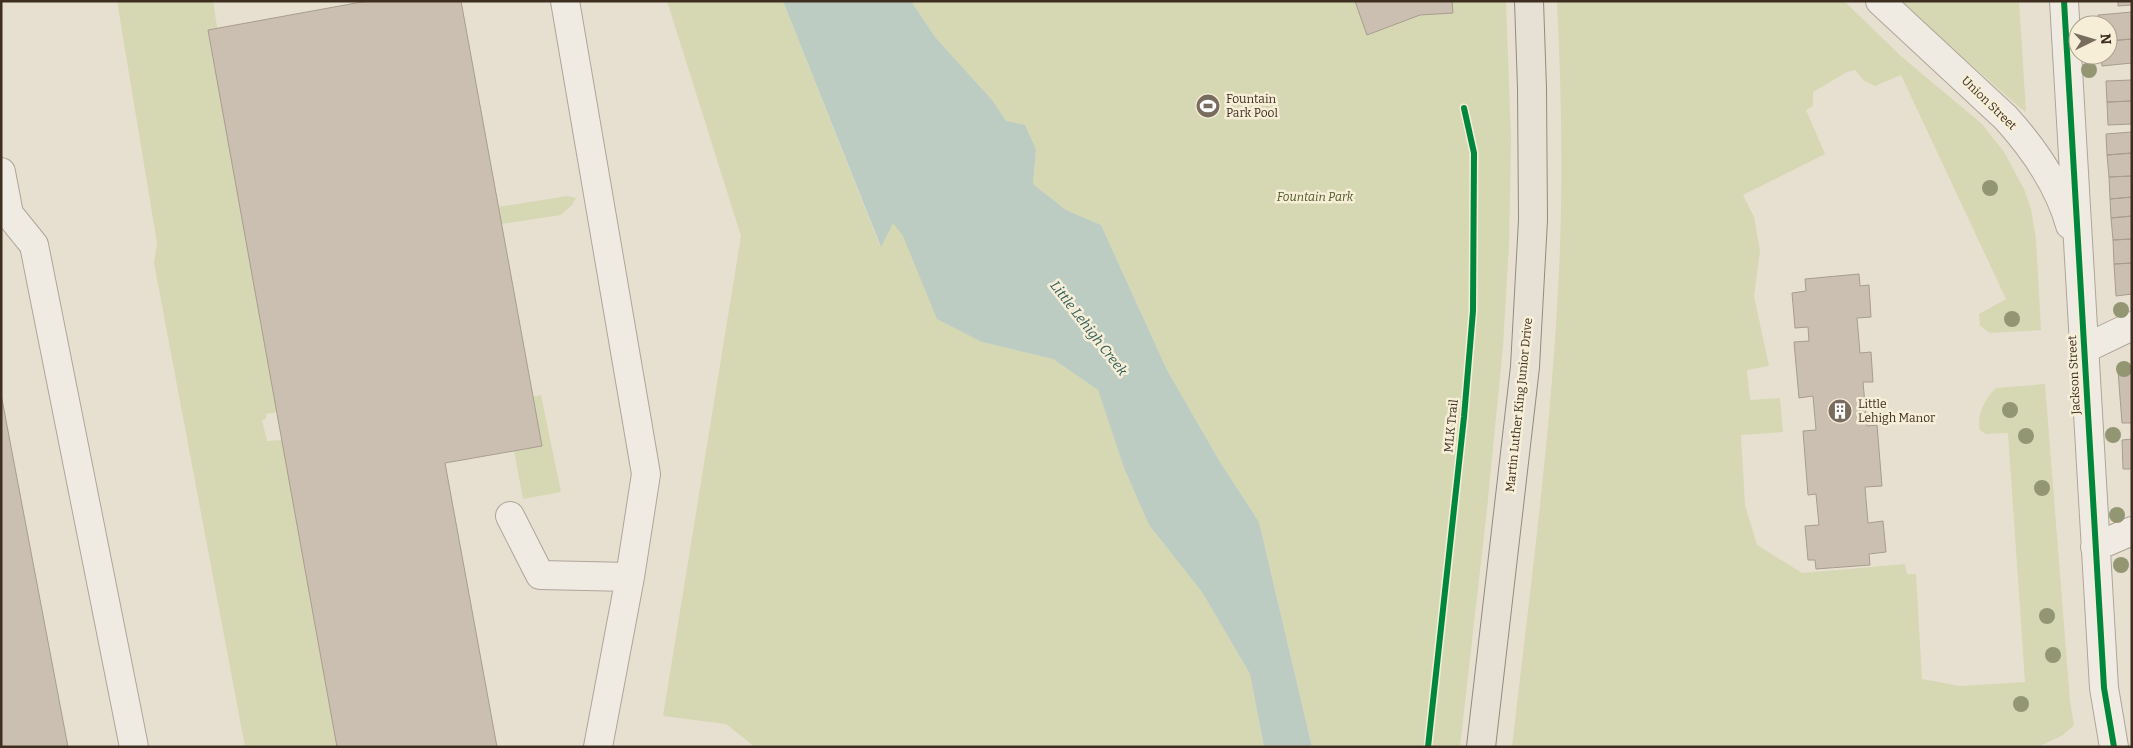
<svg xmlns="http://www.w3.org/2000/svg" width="2133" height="748" font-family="Bitter,serif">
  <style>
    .green { fill: #d6d7b3 }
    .water { fill: #bcccc2 }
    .building { fill: #cbbfb2; stroke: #a89c90 }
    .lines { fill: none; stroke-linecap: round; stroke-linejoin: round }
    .minor-casing { stroke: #ada599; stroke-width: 30 }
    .major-casing { stroke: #928b80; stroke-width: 30 }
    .minor { stroke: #efebe3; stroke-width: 28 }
    .major { stroke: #e6e1d4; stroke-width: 28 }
    .cycleway-casing { stroke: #f7eed8; stroke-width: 9 }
    .cycleway { stroke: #00873e; stroke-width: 6 }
    .tree { fill: #929673 }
    .labels { text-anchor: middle; stroke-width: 5; stroke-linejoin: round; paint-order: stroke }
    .poi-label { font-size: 12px; fill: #3d2e20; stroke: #f7eed8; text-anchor: start }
    .street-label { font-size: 12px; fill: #3d2e20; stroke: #f7eed8 }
    .park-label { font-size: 12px; font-style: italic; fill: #4d5a26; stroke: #f7eed8 }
    .water-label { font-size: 14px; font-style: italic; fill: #2f5d5a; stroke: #f7eed8 }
  </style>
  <rect width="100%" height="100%" fill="#e7e0d1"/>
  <path class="green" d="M117,1H213L277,412L266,414V419L262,420L267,441L282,440L337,747H245L154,263L157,243Z
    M667,1H783L880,246L893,222L982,342L1053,359L1098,390L1124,468L1149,525L1202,592L1250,674L1264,747H755L726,724L663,716L741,236Z
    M911,1H1506L1511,139L1509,245L1503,346L1487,509L1460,747H1312L1259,522L1220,462L1167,370L1101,225L1066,210L1033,184L1036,150L1006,121L993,101L935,37Z
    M1557,1H1844L1902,57L1982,124L2004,152L2024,189L2031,209L2036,239L2041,330L1990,333L1980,326L1979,314L2006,299L1901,75L1875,86L1863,80L1855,70L1847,72L1813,92V106L1806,110L1825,154L1743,195L1754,217L1760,251L1754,296L1769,366L1747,370L1750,400L1780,398L1783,432L1741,435L1745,505L1757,545L1802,573L1905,564L1907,574H1916L1922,679L1960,686L2025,682L2008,433L1986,434L1980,430C1976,415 1985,399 1996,388L2045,384L2070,701L2074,725L2063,735L2038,747H1512C1531,581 1554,414 1560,247C1563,165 1561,83 1557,1Z
    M1899,1H2019L2026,112L2019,107Z
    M567,196L576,198L572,205L561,215L501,224L498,207Z
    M541,395L561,492L523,499L514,451L542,446L532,397Z"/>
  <path class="water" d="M783,1H911L935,37L993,101L1006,121L1025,125L1036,150L1033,184L1066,210L1101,225L1167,370L1220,462L1259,522L1312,747H1264L1250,674L1202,592L1149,525L1124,468L1098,390L1053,359L982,342L937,319L903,236L893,223L881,247Z"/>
  <path class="building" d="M367,1H461L542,446L445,463L497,747H337L208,30Z
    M1355,1H1452L1453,13L1420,15L1367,35Z
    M2118,1H2132V5L2118,6Z
    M2132,12V39L2108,41V25H2099L2098,15Z
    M2132,39V63L2102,66L2101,55H2108V41Z
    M2132,80V101L2107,102L2106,81Z
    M2132,101V124L2108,125L2107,102Z
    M2132,132V153L2107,155L2106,134Z
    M2132,153V176L2109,177L2107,155Z
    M2132,176V197L2110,199L2109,177Z
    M2132,197V216L2111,218L2110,199Z
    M2132,216V239L2113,240L2111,218Z
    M2132,239V263L2114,264L2113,240Z
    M2132,263V294L2116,296L2114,264Z
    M1859,274L1860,286L1869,285L1871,317L1857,318L1860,353L1871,352L1873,382H1863L1867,426L1877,425L1882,486L1865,487L1868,523L1883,521L1886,552L1869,554L1870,565L1816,569L1815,560H1808L1805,526L1819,525L1816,494L1808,495L1803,431L1816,430L1813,396L1799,398L1794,342L1809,341L1808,327L1795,328L1792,293L1806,291L1805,279Z
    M2132,369V423H2122L2118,371Z
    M1,394L68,747H1Z
    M2132,439V469H2123L2122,440Z"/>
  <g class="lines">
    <defs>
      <path id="minor" d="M565,1L646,474L630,577L598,747
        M1880,1L2006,118C2033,148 2059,185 2070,225
        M2064,1L2104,688L2114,747
        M1,172L9,214L34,245L134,747
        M2084,349L2132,326
        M510,516L540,575L630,577
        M2095,547L2132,531"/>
      <path id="major" d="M1481,747L1525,367L1533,220L1532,88L1529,1"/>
    </defs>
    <use href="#minor" class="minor-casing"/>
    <use href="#major" class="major-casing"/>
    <use href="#minor" class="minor"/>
    <use href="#major" class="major"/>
    <defs>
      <path id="cycleway" d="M2064,1L2104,688L2114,747
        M1428,747L1464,417L1473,311L1474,153L1464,108"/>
    </defs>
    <use href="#cycleway" class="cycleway-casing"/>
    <use href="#cycleway" class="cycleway"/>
  </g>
  <g class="tree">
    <circle cx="2089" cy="70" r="8"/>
    <circle cx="1990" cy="188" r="8"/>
    <circle cx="2121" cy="310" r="8"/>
    <circle cx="2012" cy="319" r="8"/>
    <circle cx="2124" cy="369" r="8"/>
    <circle cx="2010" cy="410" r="8"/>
    <circle cx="2113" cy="435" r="8"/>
    <circle cx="2026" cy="436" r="8"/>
    <circle cx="2042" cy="488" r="8"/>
    <circle cx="2117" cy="515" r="8"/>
    <circle cx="2121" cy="565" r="8"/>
    <circle cx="2047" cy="616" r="8"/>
    <circle cx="2053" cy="655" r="8"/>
    <circle cx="2021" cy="704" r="8"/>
  </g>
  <defs>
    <symbol id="stadium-disc" viewBox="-11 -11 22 22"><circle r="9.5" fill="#786c5e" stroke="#f7eed8"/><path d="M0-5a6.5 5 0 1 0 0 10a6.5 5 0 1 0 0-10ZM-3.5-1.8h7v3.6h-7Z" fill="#fff"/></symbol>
    <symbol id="building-disc" viewBox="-11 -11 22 22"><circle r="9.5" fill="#786c5e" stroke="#f7eed8"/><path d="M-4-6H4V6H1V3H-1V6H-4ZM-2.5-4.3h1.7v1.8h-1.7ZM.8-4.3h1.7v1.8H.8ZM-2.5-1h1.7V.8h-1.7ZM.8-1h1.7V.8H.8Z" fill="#fff"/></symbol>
  </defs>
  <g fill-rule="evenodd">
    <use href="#stadium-disc" x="1194" y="92" width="28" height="28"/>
    <use href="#building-disc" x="1826" y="397" width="28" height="28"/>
  </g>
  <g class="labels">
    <g class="poi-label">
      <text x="1226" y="103">Fountain<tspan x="1226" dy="14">Park Pool</tspan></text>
      <text x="1858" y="408">Little<tspan x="1858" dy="14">Lehigh Manor</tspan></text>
    </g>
    <g class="street-label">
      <text transform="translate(1989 103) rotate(44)" y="4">Union Street</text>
      <text transform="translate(2074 375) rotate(-93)" y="4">Jackson Street</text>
      <text transform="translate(1519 405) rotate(-84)" y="4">Martin Luther King Junior Drive</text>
      <text transform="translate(1451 426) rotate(-84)" y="4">MLK Trail</text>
    </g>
    <g class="park-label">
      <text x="1315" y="201">Fountain Park</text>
    </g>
    <g class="water-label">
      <text transform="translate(1089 328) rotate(52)" y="5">Little Lehigh Creek</text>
    </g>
  </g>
  <rect width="2133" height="748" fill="none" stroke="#3d2e20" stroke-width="5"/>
  <g transform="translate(2093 40) rotate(85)"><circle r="24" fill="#f7eed8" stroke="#ada18e"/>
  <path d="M0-4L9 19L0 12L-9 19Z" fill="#786c5e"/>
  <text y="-8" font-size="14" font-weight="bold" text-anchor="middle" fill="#3d2e20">N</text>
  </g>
</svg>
